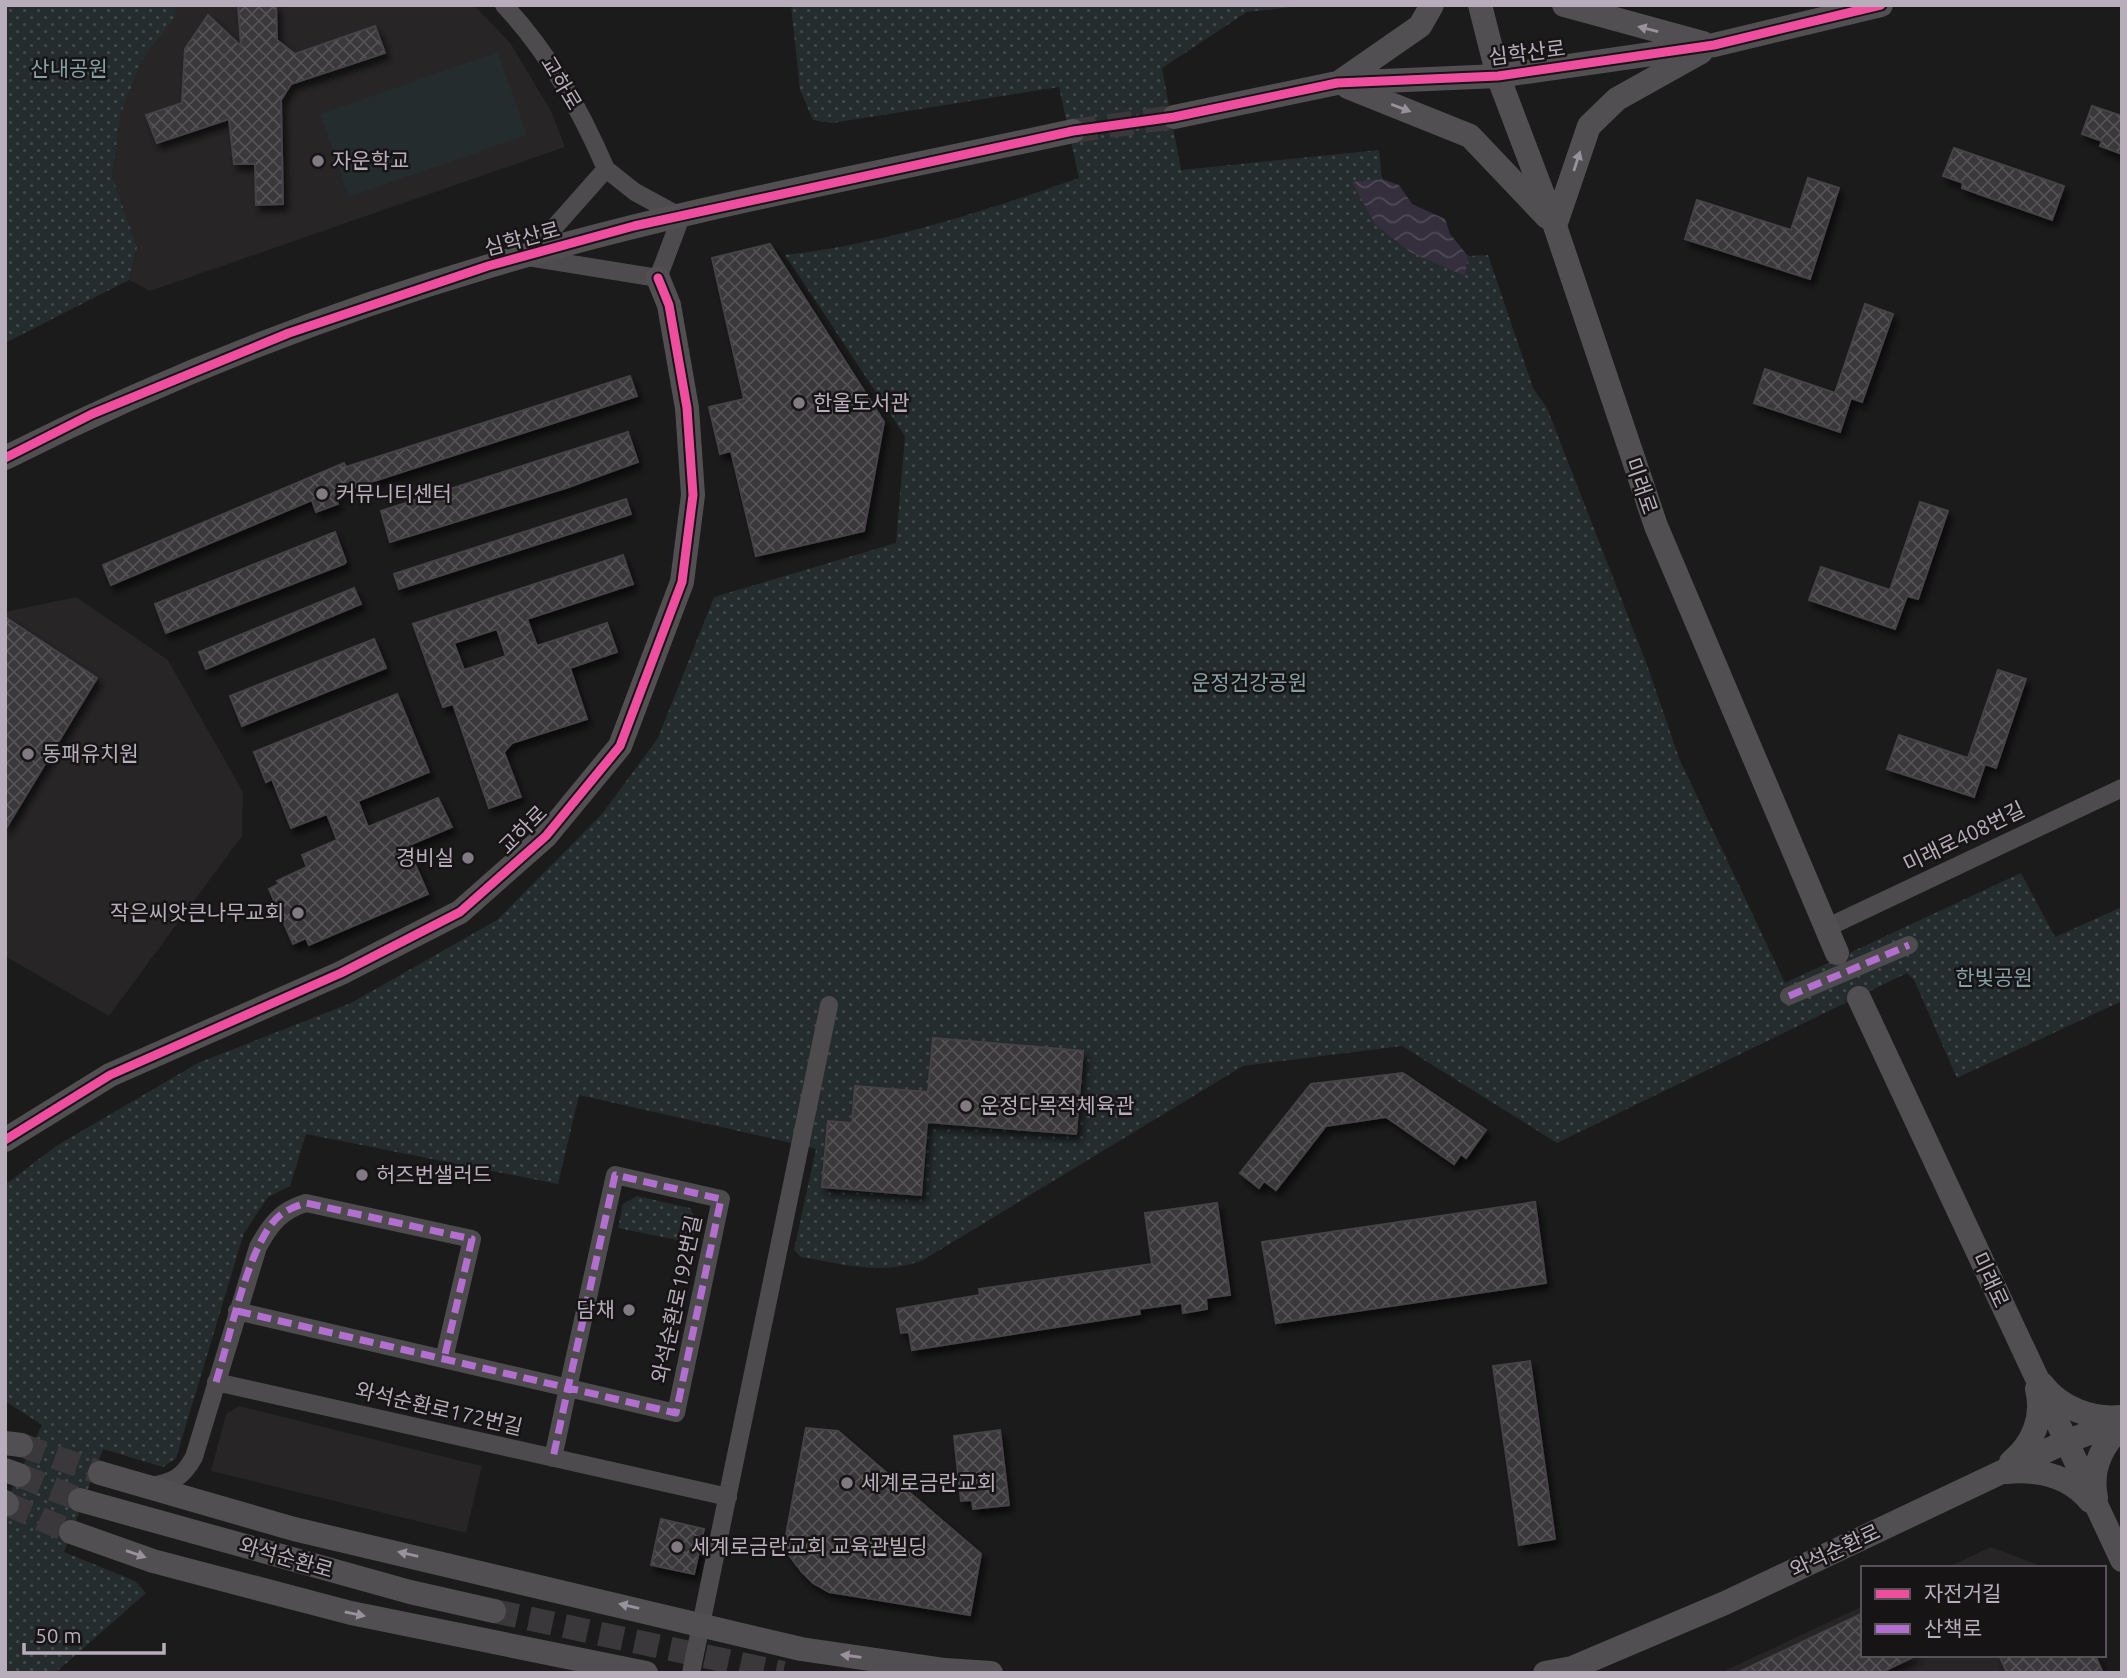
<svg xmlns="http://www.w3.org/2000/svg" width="2127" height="1678" font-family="Ubuntu,'Noto Sans KR',sans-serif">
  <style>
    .built { fill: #272526 }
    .green { fill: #252c2e }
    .park { fill: url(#park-dots) }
    .water { fill: url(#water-waves) }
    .building { fill: url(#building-cross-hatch); stroke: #464347; stroke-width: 2; fill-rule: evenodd; filter: url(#shadow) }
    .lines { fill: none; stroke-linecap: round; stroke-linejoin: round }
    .secondary-tunnel { stroke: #3a383b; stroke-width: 24; stroke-dasharray: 24 12; stroke-linecap: butt }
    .street { stroke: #4e4b4e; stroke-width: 18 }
    .secondary { stroke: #524f52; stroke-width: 24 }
    .quiet { stroke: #b36fd0; stroke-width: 7; stroke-dasharray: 14 7; stroke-linecap: butt }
    .cycleway-casing { stroke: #171416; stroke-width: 13 }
    .cycleway { stroke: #ef4d9e; stroke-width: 9 }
    .oneway { fill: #99919c }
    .poi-dot { fill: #817a83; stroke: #171416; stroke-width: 2.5 }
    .labels { text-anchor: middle; stroke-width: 5; stroke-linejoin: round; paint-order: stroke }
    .street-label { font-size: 21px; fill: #b8adbb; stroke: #171416 }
    .park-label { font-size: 21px; fill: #84a0a5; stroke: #171416 }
    .poi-label { font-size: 21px; fill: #b8adbb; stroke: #171416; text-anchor: start }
  </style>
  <defs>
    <pattern id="park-dots" width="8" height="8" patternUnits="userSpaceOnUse" patternTransform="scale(1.75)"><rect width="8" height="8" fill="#252c2e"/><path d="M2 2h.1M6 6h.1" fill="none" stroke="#43484a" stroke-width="1.8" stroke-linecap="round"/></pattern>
    <pattern id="water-waves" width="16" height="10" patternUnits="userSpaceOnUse" patternTransform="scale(1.75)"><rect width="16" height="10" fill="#352e3d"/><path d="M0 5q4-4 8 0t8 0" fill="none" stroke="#504a57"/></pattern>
    <pattern id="building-cross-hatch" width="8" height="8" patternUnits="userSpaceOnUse" patternTransform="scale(1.75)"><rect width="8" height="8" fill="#3a383a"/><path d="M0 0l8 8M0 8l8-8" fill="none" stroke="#545255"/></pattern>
    <filter id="shadow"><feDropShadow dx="4" dy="6" stdDeviation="3.5" flood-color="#0009"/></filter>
  </defs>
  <rect width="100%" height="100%" fill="#1b1b1b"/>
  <path class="built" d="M177,5H474L511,44L551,111L565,147L150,291L129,280L137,247L112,176L121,113L142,60L175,18Z
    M76,597L168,660L243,792L242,836L109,1016L5,956V612Z
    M239,1406L482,1466L466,1533L211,1471L226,1414Z
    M1991,1547L2046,1568H1946Z
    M1863,1606V1655H2093L2102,1673H1720Z"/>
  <path class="green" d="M498,52L527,135L349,197L320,114Z"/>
  <path class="park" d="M5,5H177L175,18L142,60L121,113L112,176L137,247L129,280L5,343Z
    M791,5H1309L1247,12L1162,68L1181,170L1379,150L1382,179L1352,183L1465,275L1468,256L1488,255L1533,388L1547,408L1647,665L1679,758L1785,983L2021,873L2055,937L2122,907V1001L1957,1078L1914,980L1907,973L1557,1143L1402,1046L1243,1066L923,1260C881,1276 845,1264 801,1257L794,1250L816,1149L787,1142L579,1095L558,1184L306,1134L290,1186L268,1197L244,1233L176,1458L163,1467L103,1449L64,1552L135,1581L146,1593L55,1673H5V1504L42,1425L5,1401V1185L56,1146L198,1063L351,1003L497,920L602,814L658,738L714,597L896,543L905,436L785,255C885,244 984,211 1079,178L1059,87L832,123L813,120L800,90Z
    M637,1196L690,1208L697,1221L692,1243L618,1228L623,1204Z"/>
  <path class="water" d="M1382,179L1399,185L1412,204L1445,219L1450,234L1468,256L1465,276L1410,252L1375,224L1352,182Z"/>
  <path class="building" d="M238,5H276L277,40L295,54L375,26L385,53L291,84L281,100L283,204L256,205L255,164H234L229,119L157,143L146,115L182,103L185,49L208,15L241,46Z
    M2092,106L2122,116V154L2100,146L2102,141L2082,134Z
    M1954,148L2064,186L2052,220L1962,188L1963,183L1943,176Z
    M1808,178L1839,188L1810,279L1685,239L1697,200L1791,230Z
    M770,244L884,422L864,531L756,556L731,451L720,454L709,407L744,399L712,258Z
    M1865,304L1893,314L1862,402L1851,398L1840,432L1754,403L1765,369L1835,393Z
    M630,376L637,396L334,494L338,504L316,512L312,500L111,585L103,565L344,463L346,467Z
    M628,432L638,462L566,488L390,542L381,511Z
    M626,499L631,514L399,589L394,574Z
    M1920,502L1948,511L1918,599L1907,596L1895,629L1809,600L1821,567L1890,590Z
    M335,532L346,562L344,564L166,633L155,604Z
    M623,555L633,584L527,619L537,646L607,623L617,652L570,668L587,719L512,743L504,752L521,797L489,808L453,704L443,707L413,624ZM497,629L506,656L464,670L454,643Z
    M354,588L361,604L206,669L199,652Z
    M5,617L97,678L5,830Z
    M374,639L386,668L242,726L230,696Z
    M1998,670L2026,679L1996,768L1985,764L1974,797L1887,769L1899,735L1968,758Z
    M397,694L429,772L358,801L368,827L438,798L452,827L407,846L428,894L309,945L306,938L293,944L269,889L279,884L277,881L307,867L302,855L337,840L327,814L291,828L272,779L266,782L254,752Z
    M933,1038L1083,1051L1076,1134L927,1122L921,1195L822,1187L828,1121L852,1123L855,1086L928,1092Z
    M1403,1073L1486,1130L1466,1158L1461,1154L1454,1164L1386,1117L1326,1126L1276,1190L1264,1181L1259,1188L1240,1173L1311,1084Z
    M1535,1202L1546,1283L1276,1323L1262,1242Z
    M1217,1203L1230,1295L1206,1298L1207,1309L1183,1313L1182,1303L1139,1309L1140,1314L912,1350L909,1332L901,1333L897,1309L980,1295L979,1289L1152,1264L1145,1213Z
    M1530,1361L1555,1539L1519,1545L1493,1366Z
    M806,1428L838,1431L981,1554L970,1615L829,1592L813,1583L802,1572L789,1555L786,1535Z
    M1000,1430L1009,1505L973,1509L972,1500L961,1501L954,1436Z
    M661,1519L704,1529L694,1574L651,1565Z
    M1863,1613V1655H1917L1880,1673H1737Z
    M1999,1655H2095L2103,1673H2007Z"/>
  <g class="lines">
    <path class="secondary-tunnel" d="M1073,131L1174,117
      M21,1445L100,1473
      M19,1475L80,1500
      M7,1504L71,1532
      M494,1611L783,1673"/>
    <path class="street" d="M504,5C549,53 580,109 606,169
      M606,169L635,192L681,217L658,278L528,257Z
      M1826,928L2122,788
      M1789,996L1909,945
      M237,1311L676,1413L721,1199L615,1175L568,1388L553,1458
      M216,1382L728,1497
      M150,1486C173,1483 183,1477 194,1457L258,1247C270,1225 281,1210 306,1203L472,1239L444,1359
      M691,1673L829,1005"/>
    <path class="secondary" d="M1480,5L1498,76L1555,226L1656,526L1837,953
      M1564,5L1703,43
      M1338,83L1420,26L1432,5
      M1348,87L1470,136L1547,217
      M1174,117L1337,83L1498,76L1714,45L1881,5
      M1555,226L1589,126L1617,99L1701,52
      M5,458C159,380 321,316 486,267C678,209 877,174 1073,131
      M1859,998L2122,1560
      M5,1140L110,1075L341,973L460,912L546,836L620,746L682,582L693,495L687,408L669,305L658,278
      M2042,1384C2060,1408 2092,1420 2121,1417
      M5,1443L21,1445
      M2011,1462C2033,1444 2044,1417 2037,1389
      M5,1470L19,1475
      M2006,1472C2039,1469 2069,1475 2090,1501
      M100,1473L294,1529L801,1649L945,1670L991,1673
      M2096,1498C2090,1469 2101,1446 2122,1426
      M80,1500L410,1592L494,1611
      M5,1502L7,1504
      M71,1532L153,1561L351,1613L646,1673
      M1545,1673L1572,1668L1725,1603L2065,1442L2122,1421"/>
    <path class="quiet" d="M1789,996L1909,945
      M237,1311L676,1413L721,1199L615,1175L568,1388L553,1458
      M216,1382C230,1337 244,1264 270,1226C279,1213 292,1207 306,1203L472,1239L444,1359"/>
    <defs>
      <path id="cycleway" d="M5,458L92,414L289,333L488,266L634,226L1073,131L1174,117L1337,83L1498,76L1714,45L1881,5
        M5,1140L110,1075L341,973L460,912L546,836L620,746L682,582L693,495L687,408L669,305L658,278"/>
    </defs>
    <use href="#cycleway" class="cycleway-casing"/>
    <use href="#cycleway" class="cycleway"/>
  </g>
  <defs><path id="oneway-solid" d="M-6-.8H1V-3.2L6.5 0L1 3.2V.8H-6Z" transform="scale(1.75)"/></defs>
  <g class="oneway">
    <use href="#oneway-solid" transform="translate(1648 29) rotate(-166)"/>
    <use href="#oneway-solid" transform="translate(1401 108) rotate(21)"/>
    <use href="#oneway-solid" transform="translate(1577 161) rotate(-72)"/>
    <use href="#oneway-solid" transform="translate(136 1554) rotate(19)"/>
    <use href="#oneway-solid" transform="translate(408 1554) rotate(-167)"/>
    <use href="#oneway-solid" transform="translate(629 1606) rotate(-167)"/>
    <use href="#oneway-solid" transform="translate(355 1614) rotate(12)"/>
    <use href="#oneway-solid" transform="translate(851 1656) rotate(-172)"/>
  </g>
  <g class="poi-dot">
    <circle cx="318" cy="161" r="7"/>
    <circle cx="799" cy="403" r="7"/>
    <circle cx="322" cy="494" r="7"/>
    <circle cx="28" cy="754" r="7"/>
    <circle cx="468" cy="858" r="7"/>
    <circle cx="298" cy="913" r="7"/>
    <circle cx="966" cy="1106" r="7"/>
    <circle cx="362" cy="1175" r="7"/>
    <circle cx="629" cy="1310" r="7"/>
    <circle cx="847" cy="1483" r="7"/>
    <circle cx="677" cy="1547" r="7"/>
  </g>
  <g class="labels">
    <g class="street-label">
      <text transform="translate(1527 53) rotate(-7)" y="7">심학산로</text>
      <text transform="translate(561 83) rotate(59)" y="7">교하로</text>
      <text transform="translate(522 239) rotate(-15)" y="7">심학산로</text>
      <text transform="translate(1641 486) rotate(71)" y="7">미래로</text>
      <text transform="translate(523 830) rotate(-45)" y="7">교하로</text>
      <text transform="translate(1964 837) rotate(-26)" y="7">미래로408번길</text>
      <text transform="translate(1990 1280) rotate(65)" y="7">미래로</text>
      <text transform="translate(677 1299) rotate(-78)" y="7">와석순환로192번길</text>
      <text transform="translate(439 1409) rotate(13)" y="7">와석순환로172번길</text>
      <text transform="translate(1835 1551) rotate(-25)" y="7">와석순환로</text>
      <text transform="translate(286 1558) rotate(16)" y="7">와석순환로</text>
    </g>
    <g class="park-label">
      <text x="69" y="76">산내공원</text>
      <text x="1249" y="690">운정건강공원</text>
      <text x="1994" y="985">한빛공원</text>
    </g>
    <g class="poi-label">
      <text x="332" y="168">자운학교</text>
      <text x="813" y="410">한울도서관</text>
      <text x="336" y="501">커뮤니티센터</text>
      <text x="42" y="761">동패유치원</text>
      <text x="454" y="865" text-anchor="end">경비실</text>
      <text x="284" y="920" text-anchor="end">작은씨앗큰나무교회</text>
      <text x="980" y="1113">운정다목적체육관</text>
      <text x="376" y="1182">허즈번샐러드</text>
      <text x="615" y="1317" text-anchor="end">담채</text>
      <text x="861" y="1490">세계로금란교회</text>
      <text x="691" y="1554">세계로금란교회 교육관빌딩</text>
    </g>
  </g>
  <rect width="2127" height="1678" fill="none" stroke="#b8adbb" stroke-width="14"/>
  <rect x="1861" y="1566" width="245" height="91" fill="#171416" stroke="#575158" stroke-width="2"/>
  <rect x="1875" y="1589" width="35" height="10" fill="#ef4d9e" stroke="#575158" stroke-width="2"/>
  <text x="1924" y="1601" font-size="21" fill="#b8adbb">자전거길</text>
  <rect x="1875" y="1624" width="35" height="10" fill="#b36fd0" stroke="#575158" stroke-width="2"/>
  <text x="1924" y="1636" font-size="21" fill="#b8adbb">산책로</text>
  <path d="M24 1643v10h140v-10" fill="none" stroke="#b8adbb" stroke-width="3.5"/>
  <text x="35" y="1643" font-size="21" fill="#b8adbb" stroke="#171416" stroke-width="5" paint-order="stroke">50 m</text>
</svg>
